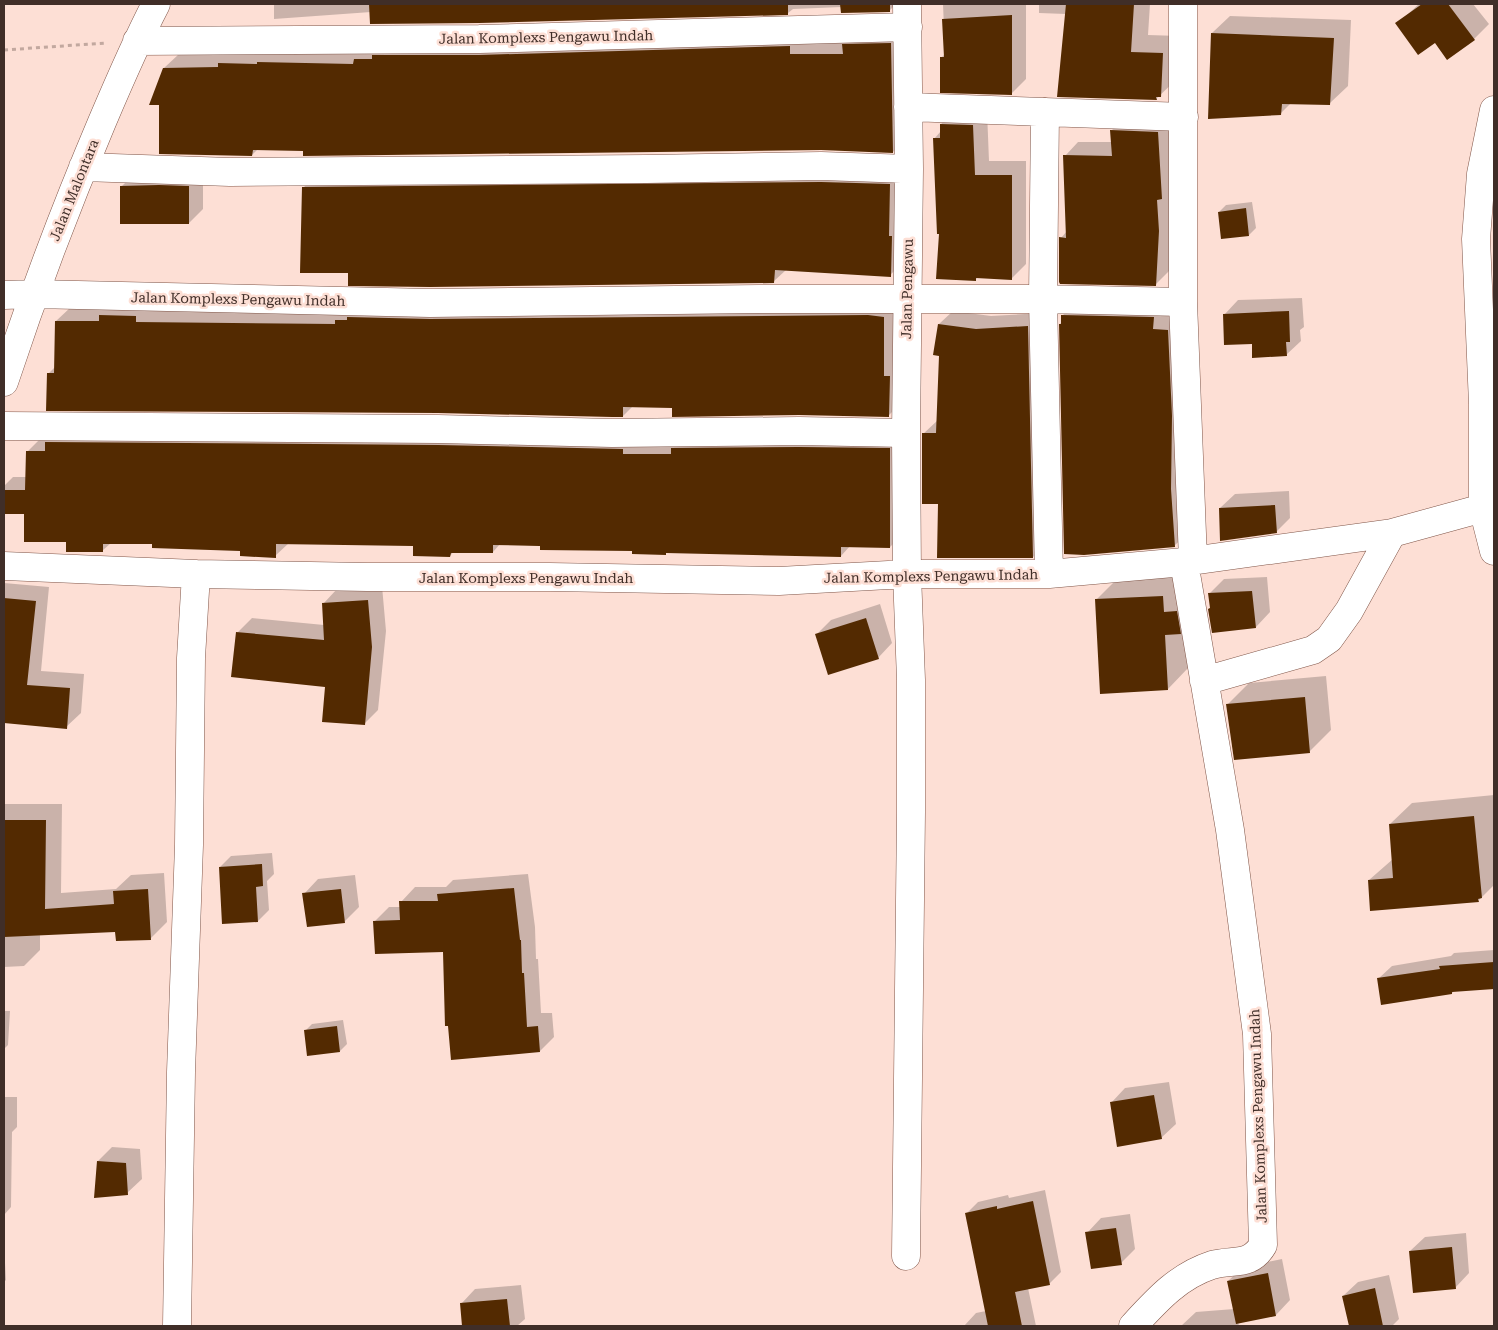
<svg xmlns="http://www.w3.org/2000/svg" width="1498" height="1330" font-family="'Roboto Serif',serif">
  <style>
    .shadow { fill: #0003 }
    .building { fill: #532a01 }
    .lines { fill: none; stroke-linecap: round; stroke-linejoin: round }
    .minor-casing { stroke: #805649; stroke-width: 29 }
    .path { stroke: #c2a89f; stroke-width: 3; stroke-dasharray: 4 4; stroke-linecap: butt }
    .minor { stroke: #fff; stroke-width: 28 }
    .labels { text-anchor: middle; stroke-width: 5; stroke-linejoin: round; paint-order: stroke }
    .street-label { font-size: 14px; fill: #402e28; stroke: #fddfd5 }
  </style>
  <rect width="100%" height="100%" fill="#fddfd5"/>
  <path class="shadow" d="M274,4H896L889,11L842,7L793,9L788,13L371,12L274,19Z
    M943,4H1026V79L1011,94L941,58L945,54Z
    M1039,4H1150L1148,35L1180,36L1178,78L1156,99L1066,14L1039,13Z
    M1419,4H1473L1489,24L1474,39L1447,59L1435,41L1397,24Z
    M1230,16L1351,20L1348,86L1330,103H1291L1280,114L1212,33Z
    M905,29L907,137L893,152L821,149H258L252,155L164,68L179,54Z
    M956,110L987,111L989,161H1026V264L1012,278L978,277L975,280L940,232L934,139L941,131V124Z
    M1125,117L1172,119V217L1169,271L1155,285L1061,238L1067,231L1065,156L1078,142H1112V130Z
    M904,170L905,261L890,275L786,270L773,282L349,272L303,188L318,173Z
    M136,172H203V209L189,223L122,186Z
    M1252,202L1256,228L1249,235L1219,212L1226,205Z
    M1302,298L1304,327L1300,330L1301,341L1286,355L1253,342L1224,315L1238,300Z
    M1077,301L1182,316L1189,532L1174,546L1060,324L1062,322V316Z
    M898,303L903,401L888,416L799,414L673,406H633L623,416L48,374L55,367L56,321L71,307Z
    M953,311L991,316L1041,313L1046,544L1033,557L939,503L923,434L938,420L940,355L939,324Z
    M904,435V533L890,547L850,546L841,556L633,550L500,544L493,552L454,551L450,556L414,545L289,543L275,556L242,550L154,543H111L102,551L67,541L25,513H4V486L13,477H27V452L42,437Z
    M1289,491L1290,518L1276,532L1220,508L1235,494Z
    M1184,575L1189,667L1168,689L1096,600L1118,578Z
    M1267,577L1270,612L1256,627L1213,631L1209,594L1224,579Z
    M4,583L49,587L41,671L84,674L81,713L66,727L4,722Z
    M382,586L386,631L378,710L364,724L327,686L233,676L238,632L252,618L324,625L323,604L337,589Z
    M880,604L892,643L878,658L817,634L831,620Z
    M1326,676L1331,730L1309,752L1227,705L1249,683Z
    M1494,795V885L1478,901L1369,880L1393,859L1390,824L1412,803Z
    M4,804H62L61,893L116,889L131,875L164,873L167,922L150,939L116,930L40,934V950L24,966L4,967Z
    M272,853L274,874L267,881L269,910L258,921L220,867L231,856Z
    M528,874L535,927L536,959H538L541,1013H552L554,1037L540,1051L444,951L374,922L389,907H401V902L415,887H446L453,880Z
    M355,875L359,907L345,921L304,894L318,879Z
    M1494,950V988L1454,991L1452,993L1378,979L1392,966L1451,956L1454,953Z
    M4,1011H10L8,1045L4,1049Z
    M343,1020L347,1044L340,1051L305,1031L312,1024Z
    M1169,1082L1176,1124L1161,1138L1111,1103L1125,1088Z
    M4,1097H17V1127L12,1132L11,1207L4,1215Z
    M112,1147L140,1149L142,1179L127,1193L98,1161Z
    M1045,1190L1061,1272L1049,1284L1028,1288L1036,1326H964L976,1313L986,1311L966,1214L978,1202L1008,1195L1009,1198Z
    M1130,1214L1135,1249L1121,1263L1087,1233L1101,1218Z
    M1466,1233L1469,1273L1455,1288L1410,1251L1425,1237Z
    M4,1245L6,1280L4,1282Z
    M1282,1259L1290,1300L1276,1315L1238,1322L1239,1326H1181L1196,1312L1234,1309L1228,1281L1243,1267Z
    M1389,1275L1399,1319L1392,1326H1350L1343,1296L1358,1282Z
    M521,1285L525,1319L517,1326H463L461,1304L475,1289Z"/>
  <path class="building" d="M369,4H788V15L479,23L370,24Z
    M840,4H890V12L841,13Z
    M1066,4H1134L1131,52L1163,53L1161,97H1156L1157,100L1057,97Z
    M1422,4H1448L1475,40L1447,60L1435,43L1418,55L1395,23Z
    M1012,15V95L940,93V57H944L942,19Z
    M1211,33L1334,38L1330,105L1282,104L1281,115L1208,119Z
    M891,43L893,153L821,150L303,156V151L253,150L252,156L159,154V105H149L163,68L218,67V63L257,64V62L353,64L354,59H372V55H479L790,46V54H843L842,44Z
    M940,124L973,125L975,175H1012V280L976,278V281L936,279L939,234H937L933,138H940Z
    M1110,130L1158,132L1162,199L1157,200L1159,231L1156,286L1060,284L1059,282V237L1066,238L1063,155L1112,156Z
    M821,182L890,184L889,236H892L891,277L775,270L774,283L430,287L348,286V273H300L302,187Z
    M159,185L189,186V224H120V186Z
    M1246,208L1249,236L1221,239L1218,212Z
    M1289,311L1290,342H1286L1287,356L1252,358V344L1224,345L1223,314Z
    M99,315L136,316V322L335,324V320H347V317L430,319L868,315L884,317V376H890L889,417L799,415L672,417V408L623,407V417H612L438,413L46,411L47,373H54L55,321H99Z
    M1061,315L1154,317L1153,329L1168,330L1172,416L1171,489L1175,547L1084,555L1064,554L1059,324H1061Z
    M938,324L976,329L1028,326L1033,558H937L938,504H922V433H936L939,356L933,355Z
    M45,442L438,445L623,449V454H671V448L799,447L890,448V548L841,547V557L666,553V555L632,554V551L540,550V546L493,545V553H451L450,557L413,556V546L276,544V558L240,556V551L152,548V544H103V552H66V542H24V514H4V490H25L26,451H45Z
    M1275,505L1277,533L1220,541L1219,508Z
    M1252,591L1256,628L1212,633L1208,609L1210,608L1208,593Z
    M1163,596L1164,612L1177,611L1181,634L1165,635L1168,690L1100,694L1095,599Z
    M4,598L36,601L27,685L70,688L67,729L4,723Z
    M368,600L372,647L365,725L322,722L325,687L231,677L236,632L324,640L322,603Z
    M866,618L879,659L828,675L815,634Z
    M1305,697L1310,753L1234,760L1226,704Z
    M1474,816L1482,898L1478,899L1479,902L1370,911L1368,880L1393,878L1389,824Z
    M4,820H46L45,909L114,904L113,891L148,889L151,940L116,941L115,932L4,937Z
    M262,864L263,886L256,887L258,922L222,924L219,867Z
    M514,888L520,940H521L522,973H524L527,1027L538,1026L540,1052L451,1060L448,1026H445L443,952L375,954L373,921L400,920L399,901H438L437,894Z
    M341,889L345,923L307,927L302,893Z
    M1494,962V989L1452,992V994L1381,1005L1377,978L1440,969L1439,966Z
    M337,1026L340,1052L307,1056L304,1030Z
    M1154,1095L1162,1139L1117,1147L1110,1102Z
    M97,1161L126,1163L128,1195L94,1198Z
    M1033,1201L1050,1285L1015,1292L1022,1326H988L965,1213L997,1206V1209Z
    M1116,1228L1122,1265L1091,1269L1085,1232Z
    M1452,1247L1456,1289L1413,1293L1409,1251Z
    M1268,1273L1276,1316L1236,1324L1227,1281Z
    M1375,1288L1383,1326H1349L1342,1296Z
    M507,1299L510,1326H462L460,1303Z"/>
  <g class="lines">
    <defs>
      <path id="minor" d="M1183,4V302L1193,560
        M137,41L479,39L908,27
        M908,107L1184,117
        M1494,110L1481,174L1476,239L1483,404V508L1494,551
        M1045,112L1043,299L1049,574
        M83,167L230,172L647,169L821,166L909,169
        M4,295L33,294L430,303L759,299H1043L1183,302
        M4,382C33,294 66,207 102,122C119,82 136,42 156,4
        M4,426L438,429L612,433L799,431L906,433
        M4,566L196,574L367,577H550L779,581L907,574H1049L1184,562L1392,533L1483,508
        M1204,681L1313,650L1329,639L1349,611L1392,533
        M906,1256L911,812V680L907,574L906,433L909,169L907,4
        M177,1326L181,1072L189,845L191,658L196,574
        M1133,1326C1156,1301 1178,1276 1212,1265C1233,1259 1250,1267 1263,1245L1257,1034L1230,830L1184,562"/>
    </defs>
    <use href="#minor" class="minor-casing"/>
    <path class="path" d="M4,50L106,43"/>
    <use href="#minor" class="minor"/>
  </g>
  <g class="labels">
    <g class="street-label">
      <text transform="translate(546 37) rotate(-1)" y="5">Jalan Komplexs Pengawu Indah</text>
      <text transform="translate(74 190) rotate(-68)" y="5">Jalan Malontara</text>
      <text transform="translate(907 289) rotate(-89)" y="5">Jalan Pengawu</text>
      <text transform="translate(238 299) rotate(1)" y="5">Jalan Komplexs Pengawu Indah</text>
      <text transform="translate(931 576) rotate(-1)" y="5">Jalan Komplexs Pengawu Indah</text>
      <text x="526" y="583">Jalan Komplexs Pengawu Indah</text>
      <text transform="translate(1258 1116) rotate(-92)" y="5">Jalan Komplexs Pengawu Indah</text>
    </g>
  </g>
  <rect width="1498" height="1330" fill="none" stroke="#402e28" stroke-width="10"/>
</svg>
